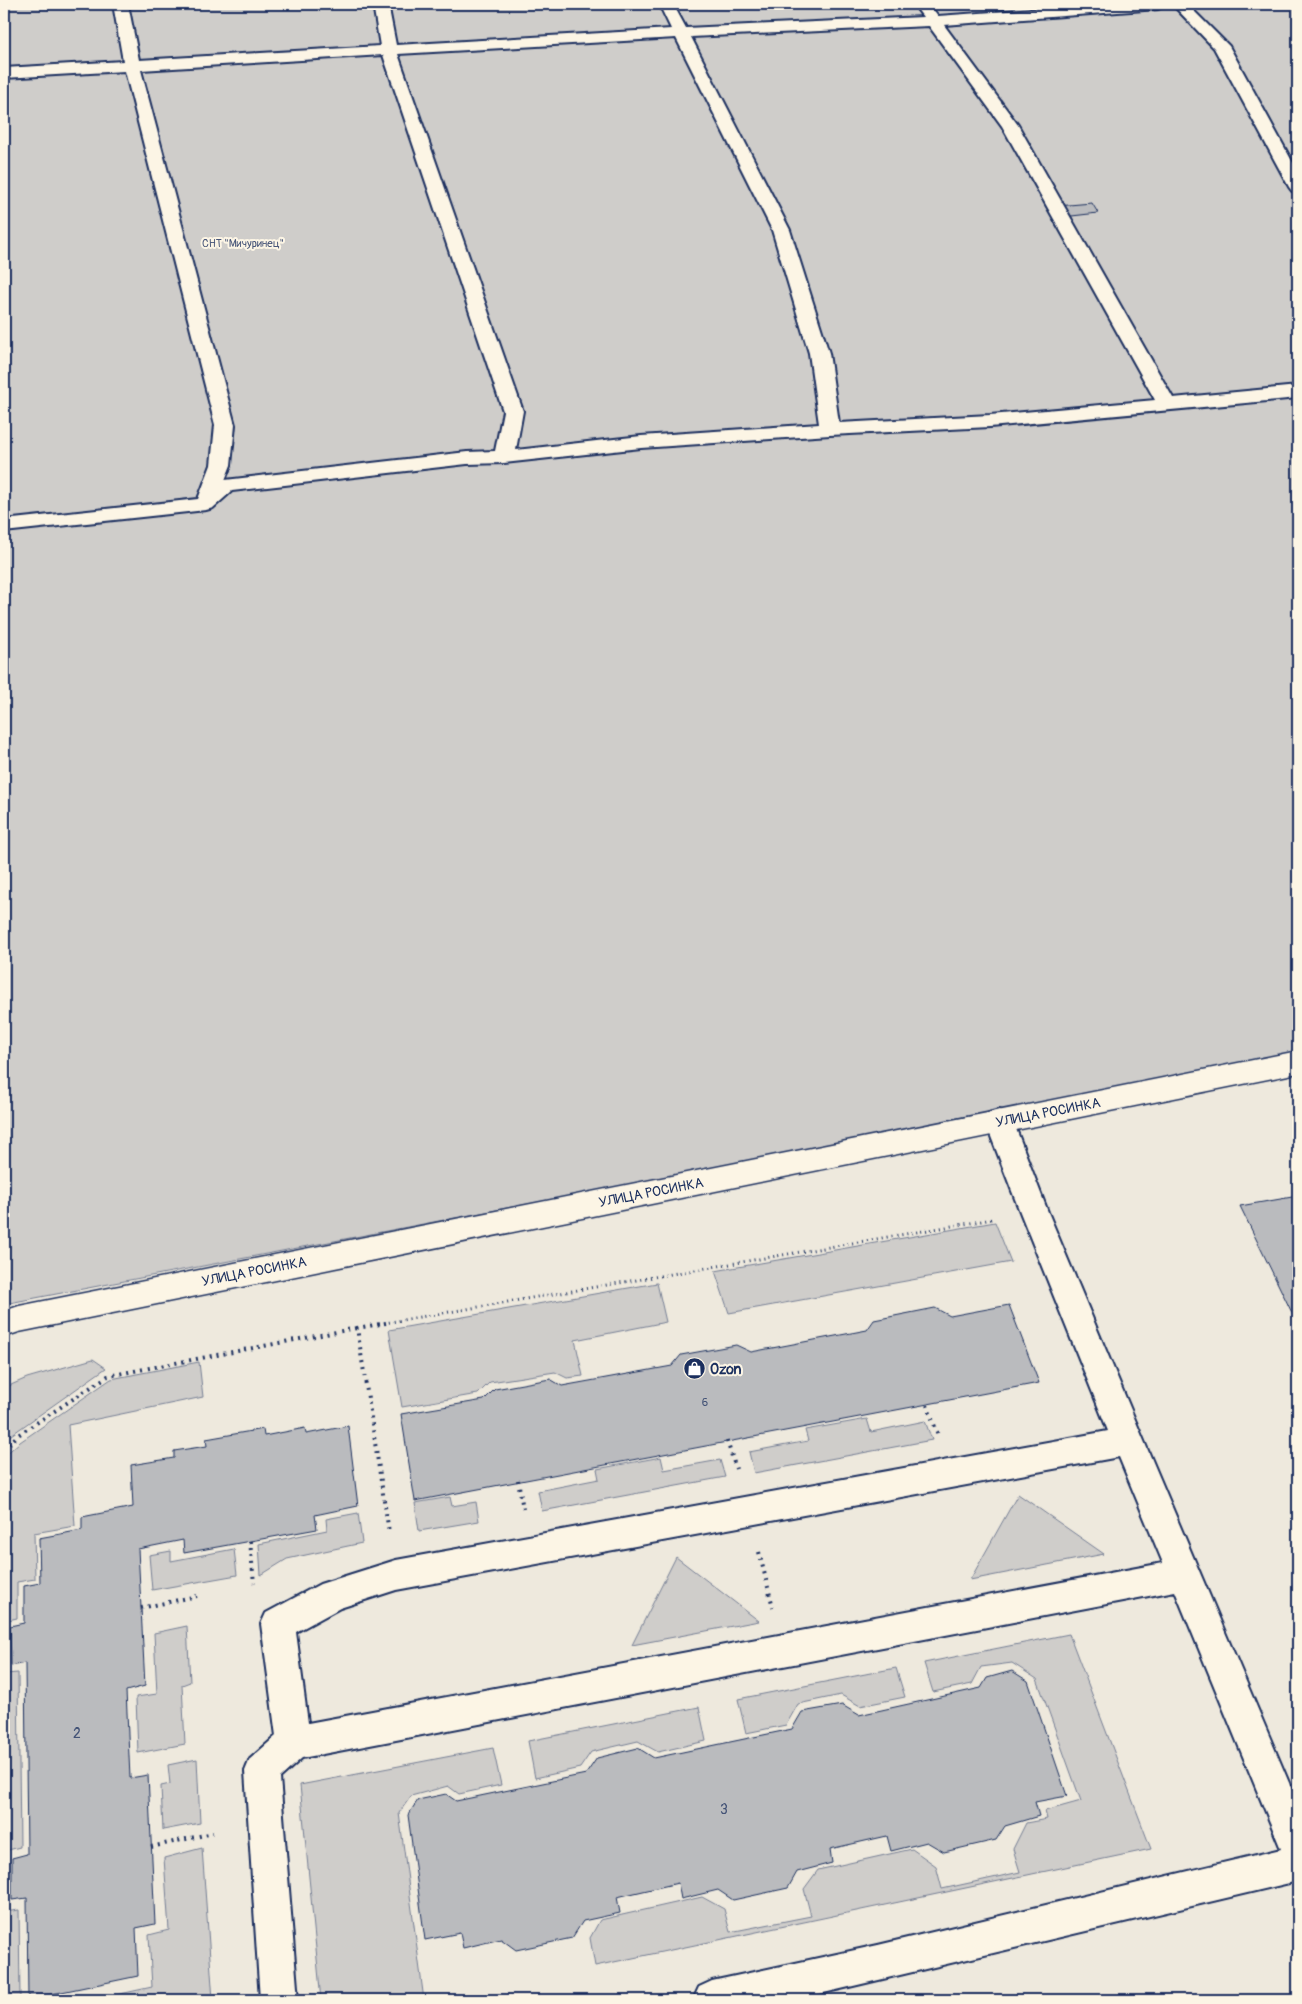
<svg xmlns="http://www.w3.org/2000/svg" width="1302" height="2004" font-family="Pangolin,sans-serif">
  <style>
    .green { fill: #cfcdca; stroke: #757e94 }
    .building { fill: #babbbe; stroke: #1b2f5e }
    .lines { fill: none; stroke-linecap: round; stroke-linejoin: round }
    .service-casing { stroke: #1b2f5e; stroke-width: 4 }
    .primary-casing { stroke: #1b2f5e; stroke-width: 3 }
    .path-far1 { stroke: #1b2f5e; stroke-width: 3; stroke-dasharray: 1 4; stroke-linecap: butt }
    .path { stroke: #1b2f5e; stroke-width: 4; stroke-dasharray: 2 5; stroke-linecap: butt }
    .service { fill: #fcf5e5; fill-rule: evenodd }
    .primary { fill: #fcf5e5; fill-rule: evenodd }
    .labels { text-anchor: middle; stroke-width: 4; stroke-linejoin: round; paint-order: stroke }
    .far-park-label { font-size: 11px; fill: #485679; stroke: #fcf5e5 }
    .number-label { font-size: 11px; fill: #435276 }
    .street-label { font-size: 14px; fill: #1b2f5e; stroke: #fcf5e5 }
    .poi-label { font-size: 14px; font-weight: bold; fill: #1b2f5e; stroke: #fcf5e5; text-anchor: start }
    .near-number-label { font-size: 14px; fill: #435276 }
  </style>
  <rect width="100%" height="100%" fill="#eee9dd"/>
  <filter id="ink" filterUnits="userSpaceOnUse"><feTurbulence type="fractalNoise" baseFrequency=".02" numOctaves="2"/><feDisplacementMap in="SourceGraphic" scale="10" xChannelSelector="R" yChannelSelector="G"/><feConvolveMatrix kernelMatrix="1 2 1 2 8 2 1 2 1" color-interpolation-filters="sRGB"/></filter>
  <g filter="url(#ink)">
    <path class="green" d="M4,4H1298V392L1179,404L1298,399V1057L4,1304Z
      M995,1222L1011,1262L729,1313L715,1271Z
      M657,1283L666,1322L575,1340L583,1376L567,1378L555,1372L490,1382L478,1394L402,1407L389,1330Z
      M93,1359L106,1368L4,1440V1388L27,1378Z
      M199,1362L203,1397L68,1425L75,1526L34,1533L35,1579L17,1582V1618L4,1621L5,1674L18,1673L20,1847L4,1851V1456L20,1442L111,1379Z
      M867,1419L871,1432L925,1421L932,1440L754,1473L749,1452L808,1441L805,1430Z
      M661,1457L664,1470L720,1460L725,1477L542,1511L538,1491L599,1479L597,1469Z
      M1018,1494L1104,1554L970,1580Z
      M450,1497L452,1506L476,1502L479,1521L419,1531L415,1503Z
      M358,1513L362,1543L287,1559L261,1575L259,1544L327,1530L326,1519Z
      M234,1549L237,1575L152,1590L149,1555L171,1551V1561Z
      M676,1557L759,1621L632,1645Z
      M187,1626L190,1682L182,1685L185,1744L138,1753L136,1697L157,1694L154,1633Z
      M1069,1634L1151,1849L595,1966L590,1938L600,1920L702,1897L724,1909L730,1932L811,1916L804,1889L818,1870L912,1849L936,1866L942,1889L1020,1872L1013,1849L1026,1823L1047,1819L1045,1811L1081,1801L1037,1679L1012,1663L981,1667L972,1684L933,1692L924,1663Z
      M896,1668L905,1697L860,1706L841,1695L798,1704L786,1725L746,1733L738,1699Z
      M699,1707L706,1741L658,1752L638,1741L591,1752L580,1768L535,1778L528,1741Z
      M493,1748L501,1785L459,1794L448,1786L411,1796L399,1813L424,2000H321L300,1785Z
      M197,1759L200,1823L163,1830L161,1786L170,1784L168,1765Z
      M202,1848L213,2000H93L152,1987L149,1935L169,1930L164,1858Z
      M4,1865V1912L19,1910L20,2000H4Z"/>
    <path class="building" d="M1092,203L1098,213L1063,217L1057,206Z
      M1298,1196V1325L1240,1206Z
      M1009,1305L1039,1383L415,1501L401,1414L484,1400L495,1389L550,1379L562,1386L672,1366L681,1355L736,1345L751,1352L867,1330L874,1320L935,1308L950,1316Z
      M348,1426L358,1506L315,1515L317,1529L184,1553L183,1540L138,1549L145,1686L126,1691L130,1778L148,1775L155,1924L136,1928L138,1976L28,1999L27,1898L12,1900V1858L27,1854L25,1663L11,1666L10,1626L24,1623V1586L40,1583L39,1538L82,1530V1517L133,1507L131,1465L174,1458V1451L207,1446L206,1439L263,1429L264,1436L305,1428L306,1434Z
      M1012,1671L1028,1681L1067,1796L1035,1802L1039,1816L1005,1826L996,1840L944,1852L927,1842L891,1851L887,1836L830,1849L832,1863L797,1872L788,1888L733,1900L718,1890L681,1899L678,1883L617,1897L620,1913L583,1921L572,1938L516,1950L501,1939L463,1948L460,1933L425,1940L408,1815L418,1800L446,1794L456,1801L586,1774L597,1758L638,1748L654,1758L792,1729L802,1712L842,1705L859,1715L981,1688L987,1678Z"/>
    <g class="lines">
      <defs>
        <path id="service" d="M113,4H128L139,60L380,46L373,4H388L396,45L671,29L659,4H673L686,28L923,17L917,9L920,6C930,3 932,8 938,16L1101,4H1165L1163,7L1158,9L944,25L1018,125L1173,398L1298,386V398L990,427L830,435L641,448L504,463L467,464L232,491L213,508L206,510L4,532V520L198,499L211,465L215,425L125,71L4,78V68L123,61ZM929,26L1002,126L1155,400L990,415L839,423L829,353L790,230L691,37ZM676,38L772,230L809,353L819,424L641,436L516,450L523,411L398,54ZM383,55L503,411L495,451L467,452L225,480L231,465L235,425L141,70Z
          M1172,4H1187L1229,46L1298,172V192L1292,191L1289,187L1214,48Z
          M999,1110L1009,1113L1013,1121L1048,1212L1144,1441L1298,1804V1881L794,2000H693L699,1987L712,1981L878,1945L1281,1849L1175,1591L302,1758L280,1778L298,2000H260L245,1771L250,1759L276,1736L261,1624L266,1613L320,1584L396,1560L1108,1431L1020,1212L985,1121L989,1113ZM1119,1457L1163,1563L308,1723L296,1632L340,1608L396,1590Z"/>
        <path id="primary" d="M1298,1051V1073L19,1332L4,1337V1311L19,1306Z"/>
      </defs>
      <use href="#service" class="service-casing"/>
      <use href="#primary" class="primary-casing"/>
      <path class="path-far1" d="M379,1324L993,1219"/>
      <path class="path" d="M386,1323L357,1328L389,1532
        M927,1405L938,1435
        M727,1441L736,1469
        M4,1449L18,1435L108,1376L357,1328
        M518,1480L523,1509
        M250,1541L254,1583
        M759,1552L773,1607
        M141,1608L197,1596
        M151,1847L213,1833"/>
      <use href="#service" class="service"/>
      <use href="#primary" class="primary"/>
    </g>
  </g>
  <defs>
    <symbol id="shop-disc" viewBox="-11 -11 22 22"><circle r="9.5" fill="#1b2f5e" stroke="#fcf5e5"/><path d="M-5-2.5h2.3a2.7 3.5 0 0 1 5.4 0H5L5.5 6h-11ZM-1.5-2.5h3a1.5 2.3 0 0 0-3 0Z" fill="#fff"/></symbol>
  </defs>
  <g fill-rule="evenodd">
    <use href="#shop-disc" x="682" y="1356" width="25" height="25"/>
  </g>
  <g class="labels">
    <g class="far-park-label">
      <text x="243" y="247">СНТ "Мичуринец"</text>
    </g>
    <g class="number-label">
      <text x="705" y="1406">6</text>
    </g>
    <g class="street-label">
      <text transform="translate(1048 1112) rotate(-11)" y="5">УЛИЦА РОСИНКА</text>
      <text transform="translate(651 1192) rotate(-11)" y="5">УЛИЦА РОСИНКА</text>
      <text transform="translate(254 1271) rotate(-11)" y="5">УЛИЦА РОСИНКА</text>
    </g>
    <g class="poi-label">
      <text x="710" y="1374">Ozon</text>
    </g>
    <g class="near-number-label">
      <text x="77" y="1738">2</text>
      <text x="724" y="1814">3</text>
    </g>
  </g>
  <rect width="1302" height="2004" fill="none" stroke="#fcf5e5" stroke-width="20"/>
  <rect x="10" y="10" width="1282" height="1984" fill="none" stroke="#1b2f5e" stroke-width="2" filter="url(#ink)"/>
</svg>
